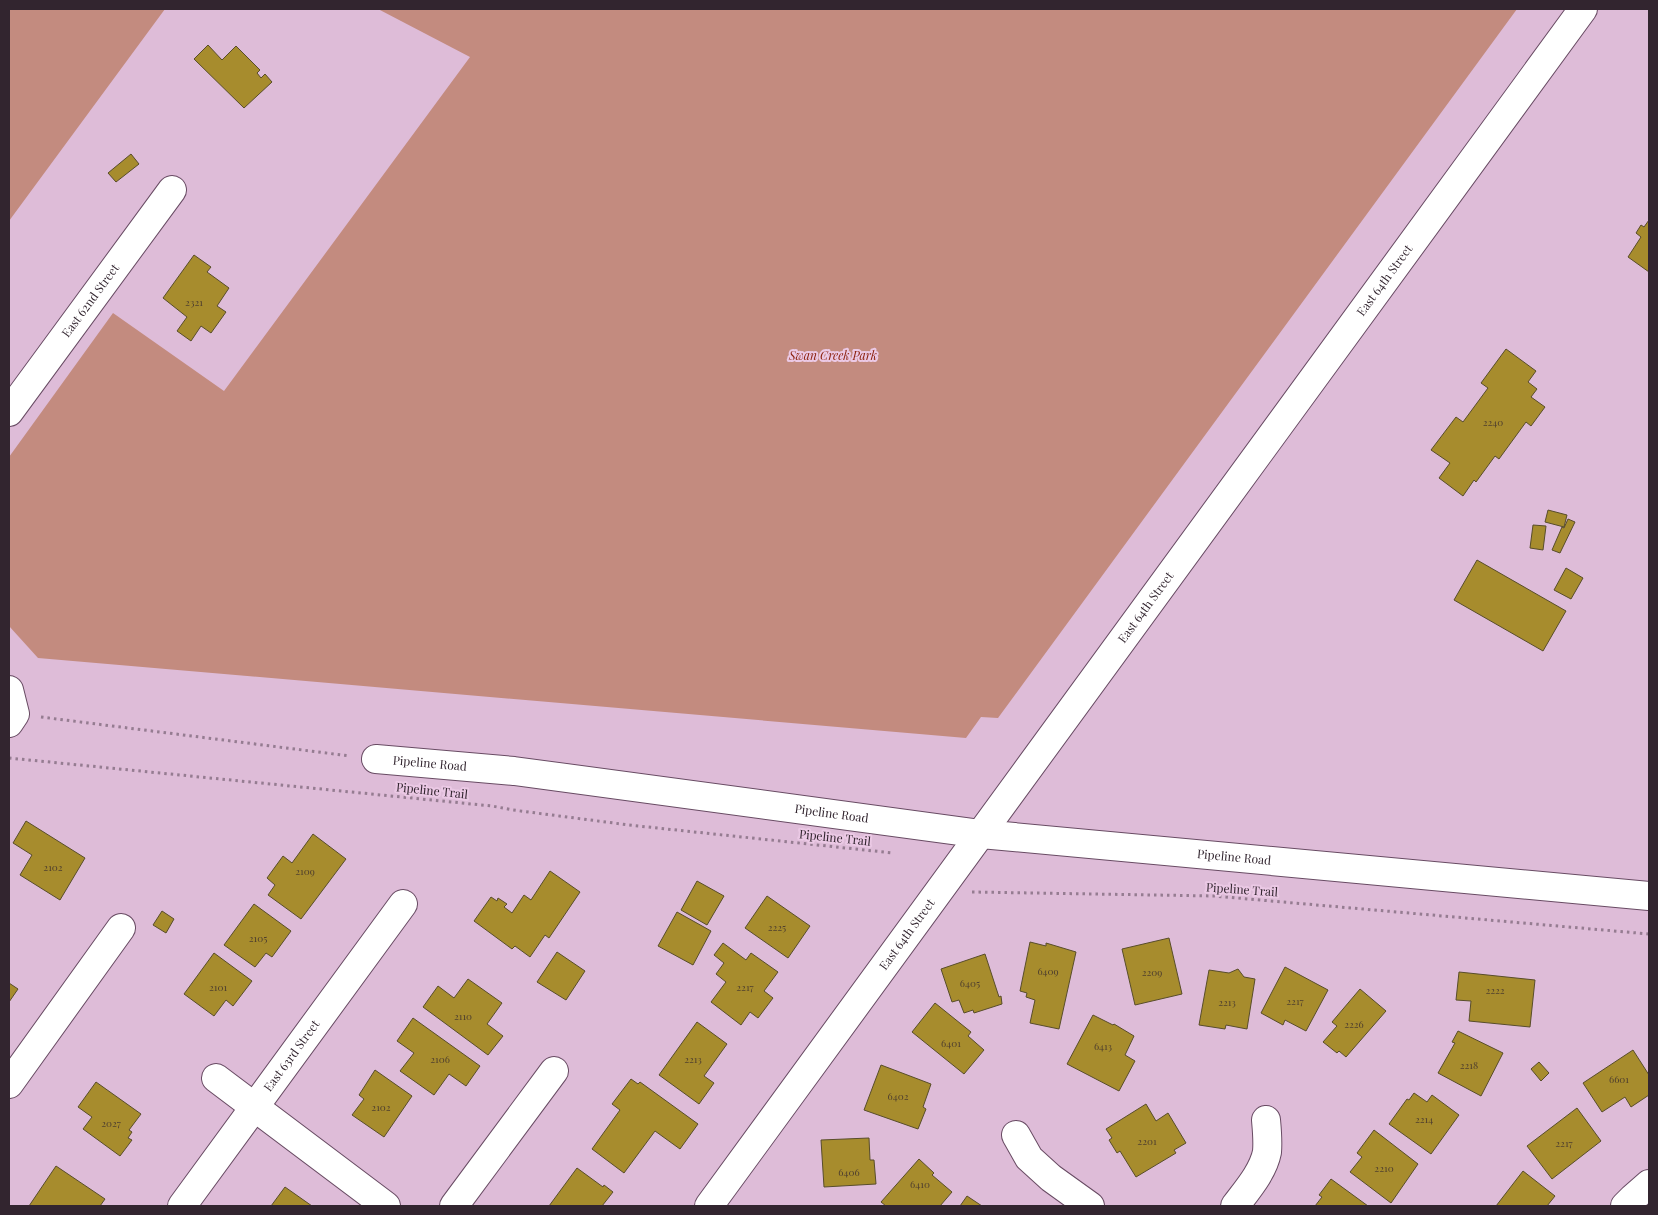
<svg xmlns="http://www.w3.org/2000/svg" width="1658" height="1215" font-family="'Playfair Display',serif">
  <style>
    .green { fill: #c38b7f }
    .building { fill: #a78c2d; stroke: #584d2a }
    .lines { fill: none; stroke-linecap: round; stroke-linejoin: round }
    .minor-casing { stroke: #684b63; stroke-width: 30 }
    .path { stroke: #957c91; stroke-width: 3; stroke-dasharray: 2.5 4; stroke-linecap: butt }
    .minor { stroke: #fff; stroke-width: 28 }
    .labels { text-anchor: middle; stroke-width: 4; stroke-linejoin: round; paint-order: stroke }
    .number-label { font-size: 10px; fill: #4f3f2e }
    .street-label { font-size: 12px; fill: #32252f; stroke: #ebc9e5 }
    .park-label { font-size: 12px; font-style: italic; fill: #8c220f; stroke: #ebc9e5 }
  </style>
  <rect width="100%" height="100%" fill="#debcd8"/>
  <path class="green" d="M9,9H165L9,221Z
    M378,9H1517L998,718L981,717L966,738L38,658L9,626V457L113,313L224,391L470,57Z"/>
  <path class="building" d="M208,45L222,60L236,46L260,70L257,73L261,78L265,74L272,82L244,108L194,59Z
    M131,154L139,164L116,182L108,173Z
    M1649,220V272L1628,257L1641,237L1636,233L1641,225L1644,227Z
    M194,255L211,267L207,272L229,288L217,306L226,312L211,333L201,326L191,341L177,331L187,317L163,298Z
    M1506,349L1536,371L1528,382L1537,389L1531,397L1545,407L1531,426L1526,422L1499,459L1495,456L1476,482L1474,480L1463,496L1439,478L1450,463L1431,450L1456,417L1463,422L1488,388L1481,383Z
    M1548,510L1567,515L1564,527L1545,522Z
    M1568,519L1575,522L1560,553L1552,550L1562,527L1564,528Z
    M1533,525L1546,526L1543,550L1530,548Z
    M1477,560L1566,611L1543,651L1454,600Z
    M1566,568L1583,578L1571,599L1554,590Z
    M26,821L85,858L60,900L20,875L32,855L13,843Z
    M313,834L346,859L301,919L268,895L275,885L267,878L283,856L292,863Z
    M550,871L580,892L549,938L545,935L530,957L515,946L512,949L474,921L491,897L497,901L498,898L507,904L504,907L512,913L524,895L531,900Z
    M697,881L724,896L707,925L681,910Z
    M767,896L810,926L788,958L745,928Z
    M254,904L291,931L272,957L266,953L255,967L224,945Z
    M162,911L174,919L166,933L153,925Z
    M677,912L711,931L693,965L658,946Z
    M1169,938L1182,994L1135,1005L1122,949Z
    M1030,942L1046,946V943L1076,952L1059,1029L1030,1023L1035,1000L1026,997L1027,993L1020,991Z
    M723,943L746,960L751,953L778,972L764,991L773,998L758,1018L750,1012L741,1025L711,1002L726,982L716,974L724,963L714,955Z
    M557,952L585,971L566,1000L537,982Z
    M214,953L252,981L233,1006L226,1000L214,1016L184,994Z
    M985,954L999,997L1001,996L1002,1004L974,1013L973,1010L964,1013L959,1000L952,1002L941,969Z
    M1285,967L1328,990L1306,1031L1285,1020L1283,1025L1261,1013Z
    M1238,969L1244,977L1255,979L1247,1029L1226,1025L1225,1029L1199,1025L1209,970L1229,973Z
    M1459,972L1535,980L1530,1027L1469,1021L1471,1001L1456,1000Z
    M468,979L502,1003L487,1024L503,1036L488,1055L423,1007L438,986L454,998Z
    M9,983L18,989L9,1002Z
    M1360,989L1386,1011L1346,1057L1339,1051L1337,1053L1323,1042L1337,1026L1332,1022Z
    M935,1003L971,1032L968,1036L984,1050L964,1074L912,1032Z
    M1093,1015L1113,1025L1114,1024L1134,1036L1125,1055L1135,1061L1119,1091L1067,1064Z
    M413,1018L480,1066L466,1086L449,1074L434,1095L400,1071L414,1053L397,1041Z
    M697,1022L727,1044L704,1076L714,1083L699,1104L659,1075Z
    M1458,1031L1503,1053L1481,1096L1438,1073L1455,1043L1452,1042Z
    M1633,1050L1649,1075V1095L1631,1107L1625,1097L1602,1112L1583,1083Z
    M1539,1062L1549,1073L1541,1081L1531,1069Z
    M881,1065L931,1084L923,1107L926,1109L918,1129L864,1110Z
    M375,1070L412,1096L384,1137L352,1115L364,1099L359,1095Z
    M631,1079L638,1084L640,1082L698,1124L680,1149L655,1131L624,1173L592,1149L620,1110L612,1104Z
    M96,1082L141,1114L129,1130L132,1132L128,1138L132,1140L120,1156L83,1129L92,1117L78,1107Z
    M1414,1093L1427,1102L1432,1095L1459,1115L1431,1154L1389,1124L1407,1099L1409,1100Z
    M1146,1104L1156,1121L1168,1113L1186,1143L1174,1150L1176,1153L1136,1177L1120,1151L1117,1153L1109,1140L1112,1138L1106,1129Z
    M1577,1108L1601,1141L1552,1179L1527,1146Z
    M1374,1130L1418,1164L1391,1203L1350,1172L1362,1157L1357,1153Z
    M869,1138L870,1160H874L876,1184L824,1187L821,1140Z
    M919,1159L934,1173L932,1175L952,1192L940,1206H886L881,1202Z
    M56,1166L105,1199L100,1206H29Z
    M577,1168L603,1187L604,1185L613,1192L602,1206H549Z
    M1523,1171L1555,1196L1547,1206H1496Z
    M1331,1179L1368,1206H1315L1322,1197L1319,1195Z
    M285,1187L312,1206H271Z
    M967,1196L982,1206H960Z"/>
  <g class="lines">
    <defs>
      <g id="minor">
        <path id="s1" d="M9,412L172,190"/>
        <path d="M9,690L15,714L9,723"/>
        <path id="s2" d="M376,759L514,771L981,834L1649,896"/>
        <path d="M216,1078L386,1206"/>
        <path d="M9,1084L121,928"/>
        <path d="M1016,1135L1029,1158L1051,1178L1090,1206"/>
        <path id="s3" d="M182,1206L403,904"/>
        <path d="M454,1206L554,1071"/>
        <path id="s4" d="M709,1206L1583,9"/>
        <path d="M1235,1206C1247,1190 1263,1172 1267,1152C1268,1141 1267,1131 1266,1120"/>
        <path d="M1625,1206L1633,1198L1649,1184"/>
      </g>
    </defs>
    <use href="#minor" class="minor-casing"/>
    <path class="path" d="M41,717L350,756
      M9,758L492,806L513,810L629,825L893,853
      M972,892L1214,896L1649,934"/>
    <use href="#minor" class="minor"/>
  </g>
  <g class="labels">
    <g class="number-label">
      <text x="194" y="306">2321</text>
      <text x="1493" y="426">2240</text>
      <text x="53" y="871">2102</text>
      <text x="305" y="875">2109</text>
      <text x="777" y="931">2225</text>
      <text x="258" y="942">2105</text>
      <text x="1048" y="975">6409</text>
      <text x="1152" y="976">2209</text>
      <text x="970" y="987">6405</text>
      <text x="218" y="991">2101</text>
      <text x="745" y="991">2217</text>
      <text x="1495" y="994">2222</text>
      <text x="1295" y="1005">2217</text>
      <text x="1227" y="1006">2213</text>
      <text x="463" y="1020">2110</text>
      <text x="1354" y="1028">2226</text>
      <text x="951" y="1047">6401</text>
      <text x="1103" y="1050">6413</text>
      <text x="440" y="1063">2106</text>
      <text x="693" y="1063">2213</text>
      <text x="1469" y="1069">2218</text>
      <text x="1619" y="1083">6601</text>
      <text x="898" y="1100">6402</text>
      <text x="381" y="1111">2102</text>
      <text x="1424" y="1123">2214</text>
      <text x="111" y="1127">2027</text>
      <text x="1147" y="1145">2201</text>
      <text x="1564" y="1147">2217</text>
      <text x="1384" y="1172">2210</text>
      <text x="849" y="1176">6406</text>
      <text x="920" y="1188">6410</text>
    </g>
    <g class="street-label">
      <text dy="4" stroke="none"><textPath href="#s4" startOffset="1146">East 64th Street</textPath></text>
      <text dy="4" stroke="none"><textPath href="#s1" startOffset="138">East 62nd Street</textPath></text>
      <text dy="4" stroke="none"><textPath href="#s4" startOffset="741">East 64th Street</textPath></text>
      <text dy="4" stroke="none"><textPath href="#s2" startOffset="54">Pipeline Road</textPath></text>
      <text transform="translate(432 791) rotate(6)" y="4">Pipeline Trail</text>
      <text dy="4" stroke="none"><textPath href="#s2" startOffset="459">Pipeline Road</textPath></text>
      <text transform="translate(835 838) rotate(6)" y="4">Pipeline Trail</text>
      <text dy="4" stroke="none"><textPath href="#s2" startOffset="864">Pipeline Road</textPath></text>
      <text transform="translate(1242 890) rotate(4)" y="4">Pipeline Trail</text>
      <text dy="4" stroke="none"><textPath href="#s4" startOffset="336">East 64th Street</textPath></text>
      <text dy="4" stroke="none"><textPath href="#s3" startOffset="186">East 63rd Street</textPath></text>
    </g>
    <g class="park-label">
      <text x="833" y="360">Swan Creek Park</text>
    </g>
  </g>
  <rect width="1658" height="1215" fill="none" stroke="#32252f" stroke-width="20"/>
</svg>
